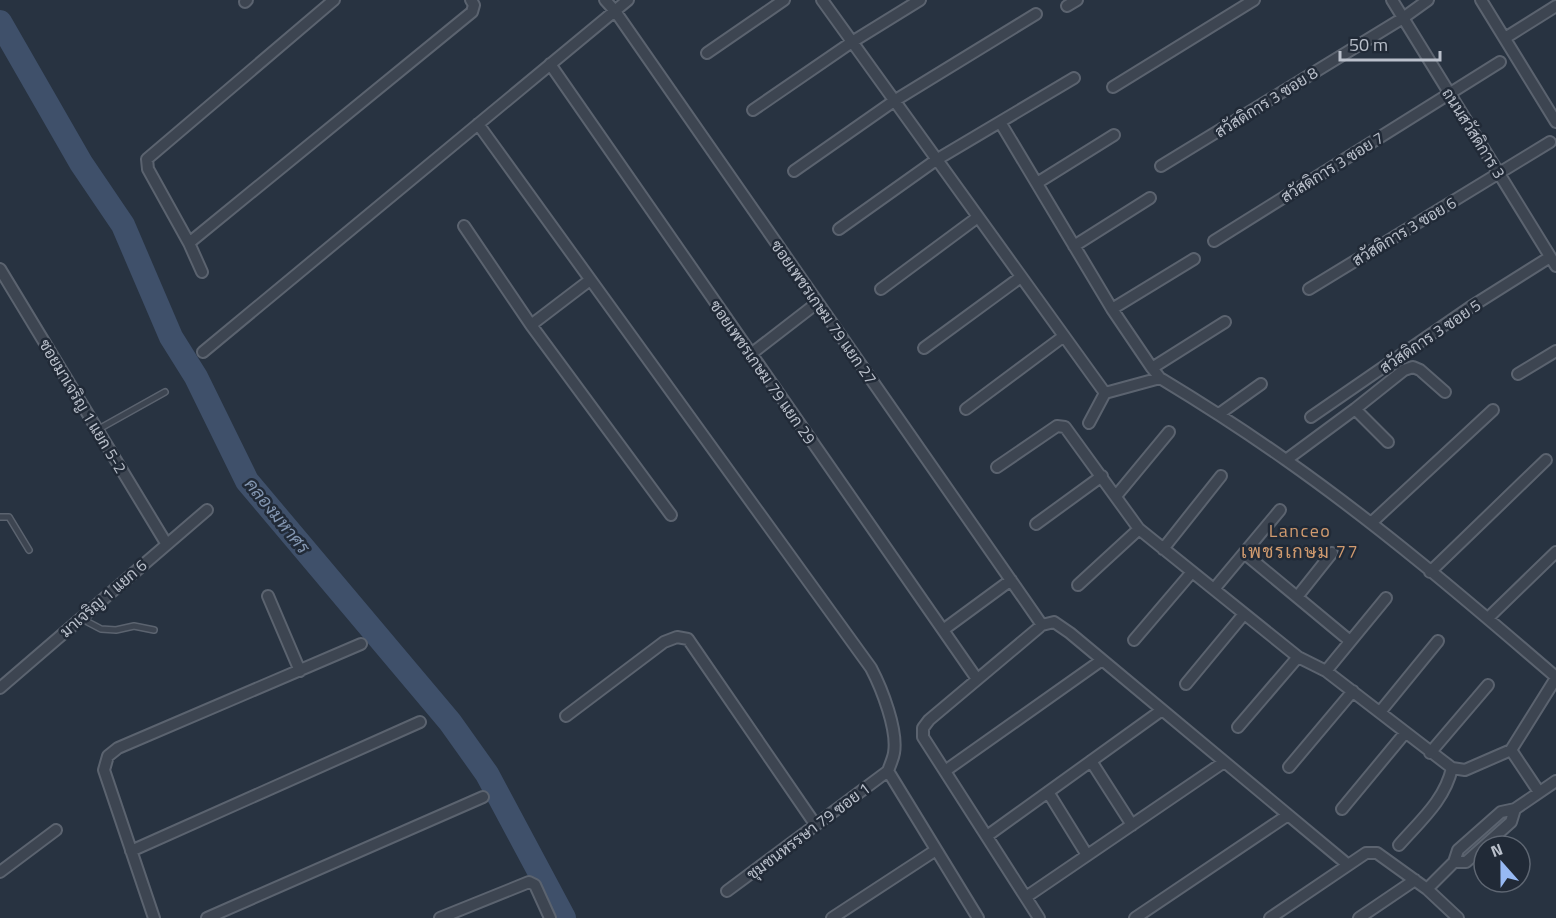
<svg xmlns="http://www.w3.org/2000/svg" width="1556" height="918" font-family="'Titillium Web',Sarabun,sans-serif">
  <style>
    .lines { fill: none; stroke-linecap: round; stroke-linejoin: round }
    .river { stroke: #3f506a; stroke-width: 24 }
    .lane-casing { stroke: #5b636f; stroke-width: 8 }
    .street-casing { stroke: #5b636f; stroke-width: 14 }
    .lane { stroke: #3d4551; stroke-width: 5 }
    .street { stroke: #3d4551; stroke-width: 10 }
    .labels { text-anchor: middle; stroke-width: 5; stroke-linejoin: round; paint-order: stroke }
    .street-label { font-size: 16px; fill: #bac0cb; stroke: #212a37 }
    .water-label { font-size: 18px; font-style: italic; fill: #8396b1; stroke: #212a37 }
    .neighbourhood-label { font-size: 18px; letter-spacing: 1.5px; fill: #d19b6f; stroke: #212a37 }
  </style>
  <rect width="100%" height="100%" fill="#283341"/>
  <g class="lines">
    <path class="river" d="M0,22L81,163L123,225L171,337L196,377L247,481L450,722L487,774L564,918"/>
    <defs>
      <path id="lane" d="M97,430L165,392
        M0,517H9L29,550
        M82,619L101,629L116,630L134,626L154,630"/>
      <path id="street" d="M605,0L615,11L1042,625
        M822,0L1105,393
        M1392,0L1556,266
        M1481,0L1556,122
        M245,2L247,0
        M1067,6L1077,0
        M1505,38L1556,6
        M707,53L784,0
        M550,64L977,679
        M1113,87L1254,0
        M753,110L852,42L920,0
        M1000,122L1112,309L1152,368L1160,378
        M478,124L871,668C882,689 898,730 894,753C893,759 890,765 888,771L978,918
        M1161,166L1403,18L1428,0
        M794,171L894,101L1036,14
        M1037,183L1114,135
        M464,226L531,325L671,515
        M839,229L936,160L1074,78
        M1214,241L1500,62
        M189,243L472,12L474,5L471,0
        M1074,246L1150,198
        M0,269L166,543
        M202,272L189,243L148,169L147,159L334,0
        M881,289L978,217
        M1309,289L1550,142
        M1112,309L1194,259
        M531,325L590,280
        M924,348L1021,277
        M203,352L628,0
        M751,354L817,303
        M1152,368L1225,322
        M1518,374L1556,351
        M966,409L1064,336
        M1355,409L1388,442
        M1219,414L1261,384
        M1311,417L1469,308L1550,257
        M1089,423L1105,393L1160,378C1203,404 1245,431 1286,460C1380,526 1469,602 1556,677
        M1286,460L1355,409L1404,370L1413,367L1420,370L1445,392
        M997,467L1057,426L1065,427L1139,529L1298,657L1326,671L1452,768L1465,770L1511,750L1539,792
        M1116,496L1169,432
        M1371,523L1493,410
        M1036,524L1102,476
        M1163,549L1221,476
        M1244,553L1350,641
        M1430,572L1546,460
        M1078,585L1139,529
        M1214,589L1280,510
        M268,596L300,671
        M1297,597L1332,553
        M1488,618L1556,552
        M943,630L1011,580
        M1134,640L1192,572
        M1326,671L1386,598
        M1186,684L1244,614
        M0,688L207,510
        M1380,712L1438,641
        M566,716L664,642L677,637L688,639L815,824
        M1238,727L1298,657
        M1511,750L1556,678
        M1430,753L1488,685
        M1091,761L1132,825
        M1289,767L1353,691
        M945,771L1102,660
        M1048,792L1087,855
        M1342,809L1405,733
        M987,836L1162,710
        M1399,845C1420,821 1445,800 1452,768
        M131,851L420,722
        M1454,862H1466L1511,822L1515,809
        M0,872L56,830
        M727,891L888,771
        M1026,897L1224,762
        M154,918L104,770L108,756L118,748L361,644
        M207,918L483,797
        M440,918L529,882L535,885L550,918
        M832,918L936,850
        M1039,918L923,737V728L929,720L1042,625L1054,622L1070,633L1347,864
        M1135,918L1288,815
        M1270,918L1366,853H1377L1427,889
        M1359,918L1415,880
        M1458,918L1427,889L1454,862L1458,850L1501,812L1515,809L1556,781"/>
    </defs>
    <use href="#lane" class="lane-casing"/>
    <use href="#street" class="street-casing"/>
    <use href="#lane" class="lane"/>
    <use href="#street" class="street"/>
  </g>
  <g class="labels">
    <g class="street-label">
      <text transform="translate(1266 102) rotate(-32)" y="6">สวัสดิการ 3 ซอย 8</text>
      <text transform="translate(1474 133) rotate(58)" y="6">ถนนสวัสดิการ 3</text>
      <text transform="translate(1332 167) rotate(-32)" y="6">สวัสดิการ 3 ซอย 7</text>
      <text transform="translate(1404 231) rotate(-31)" y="6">สวัสดิการ 3 ซอย 6</text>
      <text transform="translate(824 312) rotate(55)" y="6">ซอยเพชรเกษม 79 แยก 27</text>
      <text transform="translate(1430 336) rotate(-34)" y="6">สวัสดิการ 3 ซอย 5</text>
      <text transform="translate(763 372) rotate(55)" y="6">ซอยเพชรเกษม 79 แยก 29</text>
      <text transform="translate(83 406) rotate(59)" y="6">ซอยมาเจริญ 1 แยก 5-2</text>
      <text transform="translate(103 598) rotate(-41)" y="6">มาเจริญ 1 แยก 6</text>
      <text transform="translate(808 831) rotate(-37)" y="6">ชุมชนหรรษา 79 ซอย 1</text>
    </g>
    <g class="water-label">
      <text transform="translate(277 516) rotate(51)" y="6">คลองมหาศร</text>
    </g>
    <g class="neighbourhood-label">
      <text x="1300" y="537">Lanceo<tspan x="1300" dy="21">เพชรเกษม 77</tspan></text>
    </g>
  </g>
  <g transform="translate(1502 864) rotate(339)"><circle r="28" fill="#212a37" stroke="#5e6672" stroke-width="1.5"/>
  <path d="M0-4.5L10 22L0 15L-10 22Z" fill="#97b9f3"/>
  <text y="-9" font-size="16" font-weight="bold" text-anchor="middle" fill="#bac0cb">N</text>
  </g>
  <path d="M1340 51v9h100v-9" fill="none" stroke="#bac0cb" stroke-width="3"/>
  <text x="1349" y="51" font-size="18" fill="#bac0cb" stroke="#212a37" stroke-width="4.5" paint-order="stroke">50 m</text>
</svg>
